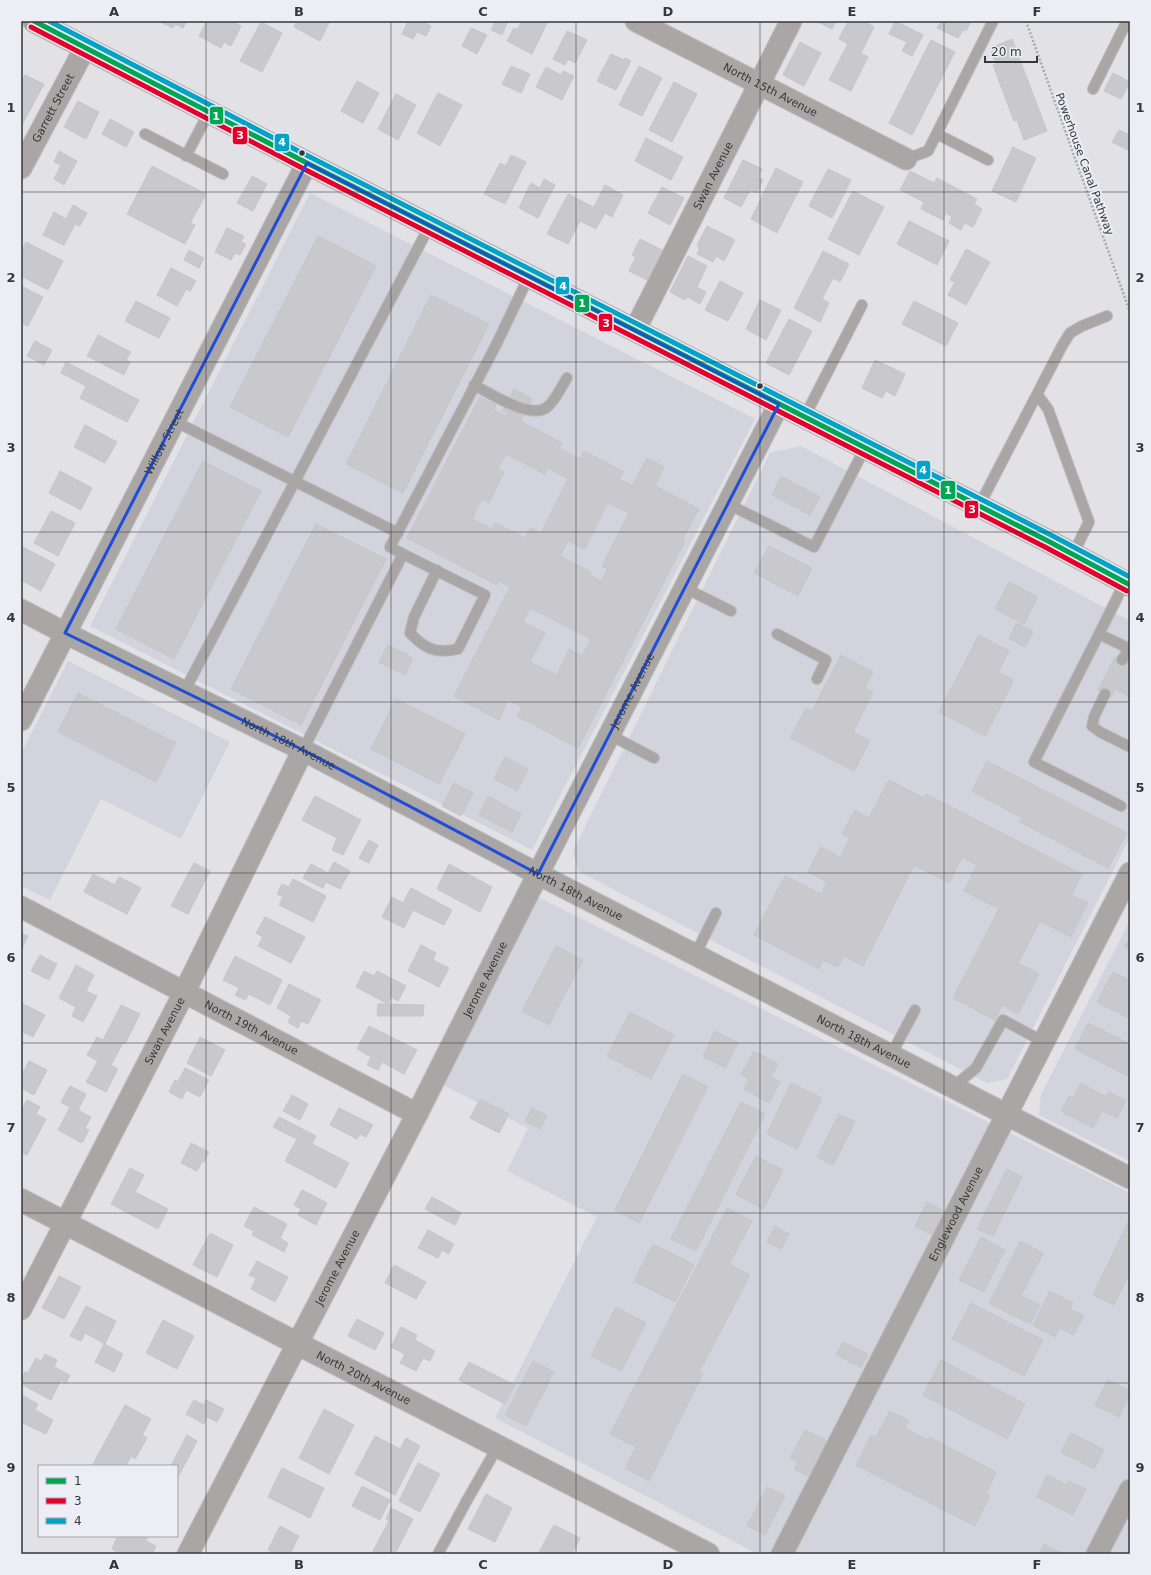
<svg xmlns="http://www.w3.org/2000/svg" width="1151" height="1575" font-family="'DejaVu Sans',sans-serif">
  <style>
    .built { fill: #d2d3dc }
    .building { fill: #c9c9cd; stroke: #c5c6c9; fill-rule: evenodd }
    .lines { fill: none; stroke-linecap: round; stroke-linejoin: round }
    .service-casing { stroke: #bcbcbf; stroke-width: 12 }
    .minor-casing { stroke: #bcbcbf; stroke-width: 23 }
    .tertiary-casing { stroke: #bcbcbf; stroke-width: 24 }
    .primary-casing { stroke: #bcbcbf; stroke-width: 24 }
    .path { stroke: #aaa9aa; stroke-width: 2.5; stroke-dasharray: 2 2; stroke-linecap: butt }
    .service { stroke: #aaa6a6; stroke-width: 10 }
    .minor { stroke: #aaa6a6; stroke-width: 21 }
    .tertiary { stroke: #aaa6a6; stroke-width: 22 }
    .primary { stroke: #a3a09f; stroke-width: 22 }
    .bus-1-casing { stroke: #ecedf5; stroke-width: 8 }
    .bus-2-casing { stroke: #ecedf5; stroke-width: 8 }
    .bus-3-casing { stroke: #ecedf5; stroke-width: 8 }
    .bus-1 { stroke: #00a651; stroke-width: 5 }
    .bus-2 { stroke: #e4002b; stroke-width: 5 }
    .bus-3 { stroke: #03a3c7; stroke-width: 5 }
    .marked { fill: none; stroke: #1d4ed8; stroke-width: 3; stroke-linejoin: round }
    .grid { fill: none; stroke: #363739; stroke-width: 1; stroke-opacity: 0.55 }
    .bus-dot { fill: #363739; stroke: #ecedf5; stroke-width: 1.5 }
    .labels { text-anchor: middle; stroke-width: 4; stroke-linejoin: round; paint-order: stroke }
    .street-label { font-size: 11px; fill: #363739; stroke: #ecedf5 }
    .line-badge { stroke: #ecedf5; stroke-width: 1.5 }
    .badge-label { font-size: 11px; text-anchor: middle; font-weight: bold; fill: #fff }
    .neatline { fill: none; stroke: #363739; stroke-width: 1.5 }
    .grid-label { font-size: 13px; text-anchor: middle; font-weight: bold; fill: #363739 }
  </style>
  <rect width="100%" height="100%" fill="#e1e1e6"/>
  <path class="built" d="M310,193L755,419L532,850L90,626Z
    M801,446L1130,621V837L1007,1079L987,1083L578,871L573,851L770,453Z
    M68,661L230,742L181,839L101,799L50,900L21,886V754Z
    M534,895L1130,1193V1554H758L495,1418L597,1217L507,1171L528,1128L439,1083Z
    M1130,920V1161L1039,1115L1041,1095Z"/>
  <path class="building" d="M163,21H187L183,28L175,24L173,28L162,23Z
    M207,21H232L241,26L231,46L224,42L221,48L199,36Z
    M297,21H330L320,41L294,27Z
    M408,21H426L425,23L431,26L426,36L417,32L413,39L402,34Z
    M493,21H508L502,35L491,30L495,22Z
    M522,21H548L532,54L507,41L514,28L517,30Z
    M816,21H836L832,29Z
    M848,21H863L874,27L861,53L868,57L851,91L829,80L848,44L839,39Z
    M895,21L923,35L912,56L902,51L907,42L889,34Z
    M941,21H971L966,31L963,30L958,38L937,28Z
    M261,22L282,33L262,72L240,61Z
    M471,28L487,35L477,54L462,46Z
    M567,31L587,40L575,63L568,59L565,65L553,59Z
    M1012,39L1047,131L1024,140L1017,120L1014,121L993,65L996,64L990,48Z
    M931,40L955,52L912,135L889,123Z
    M800,42L821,53L804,86L783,75Z
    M611,54L624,60L625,58L631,61L616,90L597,81Z
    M511,66L530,74L521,93L502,84Z
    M639,66L662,78L642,116L619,105Z
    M546,67L561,75L563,71L574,76L562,100L536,87Z
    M1113,73L1130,82L1121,99L1104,91Z
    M25,75L44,84L23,123L21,122V83Z
    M357,81L379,93L363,123L341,111Z
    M674,82L697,94L672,142L649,130Z
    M438,93L462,105L440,146L417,133Z
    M396,94L416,105L398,140L378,129Z
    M78,101L99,112L86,139L64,127Z
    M110,119L134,132L126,147L102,134Z
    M1119,130L1130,135V151L1112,142Z
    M646,138L683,157L671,180L635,161Z
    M1013,147L1036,158L1016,202L992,191Z
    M59,151L77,161L64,185L54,179L61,165L54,162Z
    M511,155L526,162L505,204L484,194L500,163L506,166Z
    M743,160L762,169L758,177L763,180L757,193L750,190L741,207L724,198Z
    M152,166L206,194L190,223L195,225L185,244L127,214Z
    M776,168L803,182L777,233L751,219Z
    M828,169L851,180L832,218L809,206Z
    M910,171L934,183L937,178L977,199L974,204L982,209L973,227L964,223L961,230L949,223L952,217L946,213L943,220L921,209L924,202L900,190Z
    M252,176L267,184L253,211L237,203Z
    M544,179L555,185L538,218L519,208L531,183L540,188Z
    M605,185L623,195L612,217L594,207Z
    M662,187L684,198L670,225L648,213Z
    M853,191L884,207L859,255L828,239Z
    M568,194L605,213L596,229L580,221L568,244L547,234Z
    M73,205L87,213L80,226L75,224L64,245L43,235L54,212L66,219Z
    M909,221L949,241L937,265L897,244Z
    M707,226L735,240L724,261L716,256L713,262L697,254L700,248L697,246Z
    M227,228L244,236L241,242L246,244L240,255L235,253L231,260L215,252Z
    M318,236L376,266L288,437L230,407Z
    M640,239L664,251L649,281L629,271L636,257L632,255Z
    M26,242L63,261L48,290L21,276V253Z
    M966,249L990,262L966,305L948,295L955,282L950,280Z
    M189,250L204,258L199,268L184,260Z
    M823,251L849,264L840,282L833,278L822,299L829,303L820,322L794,308Z
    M688,256L707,266L697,287L706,292L700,304L687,297L685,300L670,292Z
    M171,268L196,281L190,291L186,289L177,306L157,295Z
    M720,281L743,293L728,321L705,310Z
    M21,286L43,297L28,326L21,323Z
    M431,295L489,324L403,493L346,464Z
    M760,300L781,310L766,340L746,329Z
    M136,301L170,318L159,338L125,321Z
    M914,301L958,323L946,346L902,324Z
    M789,319L812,331L789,375L766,363Z
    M98,335L131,352L126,360L130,362L124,375L87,356Z
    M35,341L52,350L44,365L27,356Z
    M875,360L905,374L895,396L886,391L882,398L862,388Z
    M66,362L139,400L127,422L80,398L86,386L61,373Z
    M514,389L532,399L521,420L503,411Z
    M480,397L496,405L493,410L506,416L507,414L562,443L559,448L580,459L584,451L624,472L619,479L632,486L647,458L664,467L655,486L699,509L682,540L685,541L578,748L517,716L522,707L508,700L499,720L454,696L510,587L499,581L497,585L407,538ZM506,454L545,474L548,468L568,479L541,533L530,528L525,538L495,523L492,529L472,519L482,499L489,503L504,472L498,469ZM608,503L629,513L602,566L608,569L601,581L590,575L591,572L560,556L568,541L585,549ZM530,608L591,639L582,656L569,649L557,675L530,662L545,633L523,622Z
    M85,425L117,442L105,463L74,447Z
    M203,461L261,491L174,659L116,629Z
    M60,471L92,488L81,510L49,493Z
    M781,476L820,497L810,515L772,495Z
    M51,511L75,523L58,556L34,543Z
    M316,524L386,559L301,725L231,689Z
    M21,546L55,564L41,591L21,580Z
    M769,546L812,568L798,596L754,573Z
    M1009,582L1037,597L1024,624L995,609Z
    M1017,623L1033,632L1025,647L1009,638Z
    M979,635L1009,651L998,672L1014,680L985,736L939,712Z
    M388,645L413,658L405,675L379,662Z
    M841,655L873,672L865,688L873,692L853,732L870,741L854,771L790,738L806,708L812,711Z
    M1115,657L1128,663L1126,667L1130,669V697L1115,689L1111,697L1098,690Z
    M78,693L176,743L156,782L58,732Z
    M396,699L465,734L439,784L371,749Z
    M505,757L528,769L517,791L494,779Z
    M987,761L1127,833L1108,868L1020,822L1022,818L972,791Z
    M889,780L924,798L926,794L1082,874L1071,895L1088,903L1071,937L1040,921L1018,963L1039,974L1018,1014L1002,1005L995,1020L953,998L999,909L964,891L977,865L962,857L949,883L914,865L863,966L844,956L838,967L823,960L819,969L754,935L785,876L821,894L827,882L808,872L821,847L840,857L850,838L842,834L855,810L869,818Z
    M454,783L473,793L461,816L442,806Z
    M315,796L361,820L343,855L332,850L337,838L302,820Z
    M488,796L521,814L512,832L479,815Z
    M369,840L378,845L369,863L359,858Z
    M334,862L350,871L340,889L326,882L323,888L303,878L311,864L328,873Z
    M194,863L210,871L188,914L171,906Z
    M449,864L492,887L480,912L437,889Z
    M93,874L115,885L119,877L141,888L127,914L84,892Z
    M293,879L326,896L313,922L279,905L283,897L277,894L282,884L289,887Z
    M411,888L452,910L444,925L413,910L404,928L382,917L392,897L403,903Z
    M265,917L305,937L291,963L258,946L263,937L256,933Z
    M21,933L28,936L21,950Z
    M1130,937V950L1125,947Z
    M421,945L436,953L433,960L449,968L439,987L408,971Z
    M556,946L583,960L549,1025L522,1011Z
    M40,955L57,964L49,980L31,971Z
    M235,956L282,980L270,1005L249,994L245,1000L235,995L239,988L223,980Z
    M76,965L94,975L86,991L97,996L83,1022L72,1016L76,1007L59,998Z
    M364,971L374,976L377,971L406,986L398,1001L391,997L388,1004L356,987Z
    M1113,972L1130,980V1019L1097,1002Z
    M289,984L321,1000L308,1024L301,1021L298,1028L288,1022L291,1016L277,1008Z
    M21,1003L45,1015L33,1037L21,1031Z
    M378,1004L424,1005L423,1016H377Z
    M121,1005L140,1014L125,1044L123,1043L111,1065L118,1069L106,1092L86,1082L98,1061L87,1055L97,1037L103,1040Z
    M630,1012L674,1035L651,1079L607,1056Z
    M1088,1023L1130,1044V1077L1075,1049Z
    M369,1026L417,1050L404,1074L382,1062L378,1070L367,1065L371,1057L357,1049Z
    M715,1031L738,1043L725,1068L703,1056Z
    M200,1037L225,1050L211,1076L187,1063Z
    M754,1051L778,1064L771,1077L780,1082L769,1103L744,1089L749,1079L741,1075Z
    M29,1061L47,1070L34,1095L21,1088V1076Z
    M185,1068L209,1080L200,1097L186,1090L182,1099L169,1092L175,1080L178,1082Z
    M683,1074L708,1087L639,1223L615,1210Z
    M791,1083L822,1098L797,1149L767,1134Z
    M1081,1083L1106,1097L1109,1092L1126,1101L1117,1118L1102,1111L1093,1128L1061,1111L1069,1096L1073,1098Z
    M70,1086L86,1094L78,1110L91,1117L85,1128L89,1130L82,1143L58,1130L70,1107L61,1102Z
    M292,1095L308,1104L300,1120L283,1111Z
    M480,1099L509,1114L499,1133L470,1118Z
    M27,1100L40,1107L36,1114L46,1119L27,1155L21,1152V1111Z
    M741,1102L765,1114L696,1251L671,1239Z
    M339,1108L373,1125L366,1137L360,1134L357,1139L330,1125Z
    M532,1108L547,1116L540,1129L525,1121Z
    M839,1114L855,1122L833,1165L817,1157Z
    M279,1117L316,1136L312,1144L349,1163L336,1188L285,1161L297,1139L273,1127Z
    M191,1143L209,1152L204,1162L202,1161L197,1171L181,1163Z
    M756,1156L783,1170L763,1209L736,1194Z
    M130,1168L144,1175L135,1192L168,1209L158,1229L111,1204Z
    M1007,1169L1022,1177L993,1236L977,1229Z
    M302,1190L327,1203L316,1225L298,1215L301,1209L294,1205Z
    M432,1197L461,1213L455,1225L425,1209Z
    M927,1202L944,1211L932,1235L915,1226Z
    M254,1207L287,1224L280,1238L288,1243L284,1252L252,1235L254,1231L244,1226Z
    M727,1208L752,1221L729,1264L750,1275L699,1372L703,1374L649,1481L625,1468L636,1447L610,1434Z
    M1130,1218V1272L1114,1305L1093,1295Z
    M775,1226L789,1234L781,1249L767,1242Z
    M428,1230L454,1244L449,1254L442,1250L438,1258L418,1248Z
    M210,1233L233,1245L217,1277L193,1265Z
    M981,1237L1005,1250L984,1292L959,1280Z
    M1020,1241L1043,1253L1021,1296L1040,1305L1030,1324L989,1303Z
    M653,1244L694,1265L675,1302L634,1281Z
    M257,1261L288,1277L275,1302L251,1289L256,1278L249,1275Z
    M394,1265L426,1282L416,1299L385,1283Z
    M59,1276L81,1287L64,1319L42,1308Z
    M1050,1291L1073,1303L1070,1309L1084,1316L1073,1335L1060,1328L1055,1337L1033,1325Z
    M971,1303L1043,1340L1024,1376L952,1339Z
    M86,1306L116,1321L105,1344L85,1333L81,1341L70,1336Z
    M616,1307L646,1323L621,1371L591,1356Z
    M357,1319L384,1333L375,1350L348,1336Z
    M163,1320L194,1336L177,1369L146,1353Z
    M401,1327L417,1335L415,1340L435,1351L430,1361L423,1358L416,1371L400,1363L405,1354L391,1347Z
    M843,1342L868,1354L861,1367L836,1355Z
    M104,1344L123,1354L114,1372L95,1362Z
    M45,1354L57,1360L54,1367L70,1375L66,1383L61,1380L51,1400L21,1384V1380L25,1372L28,1373L36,1358L41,1361Z
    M941,1360L1025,1404L1007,1439L923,1395Z
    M533,1361L554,1372L526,1426L505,1415Z
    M469,1362L515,1385L505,1404L459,1380Z
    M1108,1380L1130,1391V1395L1119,1417L1095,1405Z
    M22,1395L38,1404L35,1410L53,1420L46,1434L21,1422Z
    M194,1400L204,1405L206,1400L224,1409L217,1422L207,1417L204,1424L186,1414Z
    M125,1405L151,1419L142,1435L147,1438L135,1459L131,1456L126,1466H92Z
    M324,1409L354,1425L329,1474L299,1458Z
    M890,1411L909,1421L905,1428L928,1440L929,1437L996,1472L986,1494L990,1496L975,1526L856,1465L871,1435L876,1437Z
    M805,1430L827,1441L809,1476L794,1469L798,1462L790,1458Z
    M1071,1433L1104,1450L1094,1469L1061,1452Z
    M187,1435L197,1441L177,1479V1466H171Z
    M375,1436L400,1449L406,1438L420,1446L395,1495L355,1474Z
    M418,1463L440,1474L420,1512L399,1501Z
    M282,1468L324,1488L310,1518L268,1497Z
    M1047,1475L1067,1485L1069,1481L1086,1489L1073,1515L1037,1497Z
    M362,1486L390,1500L380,1520L352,1506Z
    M767,1487L785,1496L765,1535L747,1526Z
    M486,1494L512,1508L495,1542L468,1529Z
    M391,1508L413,1519L395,1554H380L373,1551L389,1521L386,1519Z
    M554,1525L580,1538L572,1554H538Z
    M280,1526L299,1536L290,1554H271L272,1552L268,1550Z
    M118,1536H148L146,1541L156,1546L152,1554H120L112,1549Z
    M1044,1544L1063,1554H1039Z"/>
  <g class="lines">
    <defs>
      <path id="service" d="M1093,89L1127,21
        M145,134L223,174
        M937,134L988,160
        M186,156L209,112
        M906,159L928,151L993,21
        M474,385C490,393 529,419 546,408C555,402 561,387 567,378
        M1037,394L1048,409L1089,522L1073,554
        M805,416L862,305
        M174,421L398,533
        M728,504L814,547L865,448
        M979,506L1062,346L1070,333L1082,326L1107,316
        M403,554L485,595L458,649C436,654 425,649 410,633L414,617L437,570
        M1125,582L1099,634L1130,649
        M685,588L731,611
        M777,634L826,660L817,679
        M1099,634L1034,762L1121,806
        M1122,660L1129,649
        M184,692L430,225
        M1105,694L1094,717L1092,726L1100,732L1130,747
        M610,735L654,758
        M303,750L403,554L390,547L497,343L529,276
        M695,955L716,913
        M891,1055L915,1010
        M953,1087L976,1068L1003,1020L1044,1042
        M438,1554L466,1502L498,1446"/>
      <g id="minor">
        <path id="s1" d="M636,21L906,159"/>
        <path id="s2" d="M21,168L85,48"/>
        <path id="s3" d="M635,330L791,21"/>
        <path id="s4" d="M21,610L65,633L303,750L538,874L1130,1178"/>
        <path id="s5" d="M21,720L307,163"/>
        <path id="s6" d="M21,907L417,1114"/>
        <path id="s7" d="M21,1309L184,993L303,750"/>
        <path id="s8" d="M188,1554L417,1114L538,874L779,404"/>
        <path id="s9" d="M782,1554L1130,873"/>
        <path d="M1097,1554L1130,1490"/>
      </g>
      <g id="tertiary">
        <path id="s10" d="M21,1200L298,1344L708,1554"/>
      </g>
      <path id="primary" d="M34,21L307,163L1048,541L1130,585"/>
    </defs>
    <use href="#service" class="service-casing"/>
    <use href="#minor" class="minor-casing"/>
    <use href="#tertiary" class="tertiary-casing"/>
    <use href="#primary" class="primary-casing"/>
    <path class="path" d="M1026,21L1130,312"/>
    <use href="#service" class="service"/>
    <use href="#minor" class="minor"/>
    <use href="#tertiary" class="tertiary"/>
    <use href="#primary" class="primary"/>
    <defs>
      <path id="bus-1" d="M34,21L307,163L1048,541L1130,585"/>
      <path id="bus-2" d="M31,27L304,169L1045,547L1127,591"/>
      <path id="bus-3" d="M49,21L310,157L1051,535L1130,577"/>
    </defs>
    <use href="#bus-1" class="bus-1-casing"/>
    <use href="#bus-2" class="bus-2-casing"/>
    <use href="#bus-3" class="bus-3-casing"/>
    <use href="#bus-1" class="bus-1"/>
    <use href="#bus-2" class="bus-2"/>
    <use href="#bus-3" class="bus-3"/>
  </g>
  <path class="marked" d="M307,163L779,404L538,874L303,750L65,633Z"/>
  <path class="grid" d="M206,21V1554M391,21V1554M576,21V1554M760,21V1554M944,21V1554M21,192H1130M21,362H1130M21,532H1130M21,702H1130M21,873H1130M21,1043H1130M21,1213H1130M21,1383H1130"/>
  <g class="bus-dot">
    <circle cx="302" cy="153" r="3.5"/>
    <circle cx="760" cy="386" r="3.5"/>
  </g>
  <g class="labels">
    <g class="street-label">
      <text dy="4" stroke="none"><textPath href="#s1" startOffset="151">North 15th Avenue</textPath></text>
      <text dy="4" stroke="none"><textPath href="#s2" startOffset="68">Garrett Street</textPath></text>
      <text transform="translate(1085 164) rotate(70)" y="4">Powerhouse Canal Pathway</text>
      <text dy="4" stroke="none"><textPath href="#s3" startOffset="173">Swan Avenue</textPath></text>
      <text dy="4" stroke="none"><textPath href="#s5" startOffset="313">Willow Street</textPath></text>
      <text dy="4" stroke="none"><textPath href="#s8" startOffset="971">Jerome Avenue</textPath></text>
      <text dy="4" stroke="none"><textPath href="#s4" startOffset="299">North 18th Avenue</textPath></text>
      <text dy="4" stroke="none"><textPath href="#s4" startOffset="623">North 18th Avenue</textPath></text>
      <text dy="4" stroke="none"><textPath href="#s8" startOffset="647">Jerome Avenue</textPath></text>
      <text dy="4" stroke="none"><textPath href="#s6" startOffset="260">North 19th Avenue</textPath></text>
      <text dy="4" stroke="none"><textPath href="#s7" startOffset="313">Swan Avenue</textPath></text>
      <text dy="4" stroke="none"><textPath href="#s4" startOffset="947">North 18th Avenue</textPath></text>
      <text dy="4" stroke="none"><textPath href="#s9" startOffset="382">Englewood Avenue</textPath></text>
      <text dy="4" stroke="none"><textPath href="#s8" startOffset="323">Jerome Avenue</textPath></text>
      <text dy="4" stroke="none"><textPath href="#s10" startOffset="386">North 20th Avenue</textPath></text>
    </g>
  </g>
  <g class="line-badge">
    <rect x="209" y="106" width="15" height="19" rx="4" fill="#00a651"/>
    <rect x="232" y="126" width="16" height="19" rx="4" fill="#e4002b"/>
    <rect x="274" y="133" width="16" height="19" rx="4" fill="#03a3c7"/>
    <rect x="555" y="276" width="15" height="19" rx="4" fill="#03a3c7"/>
    <rect x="574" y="294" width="16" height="19" rx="4" fill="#00a651"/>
    <rect x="598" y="313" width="15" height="19" rx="4" fill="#e4002b"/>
    <rect x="916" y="460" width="15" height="20" rx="4" fill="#03a3c7"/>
    <rect x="940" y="480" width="16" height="20" rx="4" fill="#00a651"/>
    <rect x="964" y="500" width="15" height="19" rx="4" fill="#e4002b"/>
  </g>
  <g class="badge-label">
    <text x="216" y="120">1</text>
    <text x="240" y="139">3</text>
    <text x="282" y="146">4</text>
    <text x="563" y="290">4</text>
    <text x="582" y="307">1</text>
    <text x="606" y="327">3</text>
    <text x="923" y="474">4</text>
    <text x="948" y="494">1</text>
    <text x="972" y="513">3</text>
  </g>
  <rect width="1151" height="1575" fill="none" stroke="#ecedf5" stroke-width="44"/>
  <rect x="38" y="1465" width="140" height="72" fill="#ecedf5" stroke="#a3a4aa"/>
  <rect x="46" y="1478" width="20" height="6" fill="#00a651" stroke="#a3a4aa"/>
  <text x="74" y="1485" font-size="12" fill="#363739">1</text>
  <rect x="46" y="1498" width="20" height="6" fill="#e4002b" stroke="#a3a4aa"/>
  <text x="74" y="1505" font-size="12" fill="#363739">3</text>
  <rect x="46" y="1518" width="20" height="6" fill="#03a3c7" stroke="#a3a4aa"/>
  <text x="74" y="1525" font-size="12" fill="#363739">4</text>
  <path d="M985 56v6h52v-6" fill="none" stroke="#363739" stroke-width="2"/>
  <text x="991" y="56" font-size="12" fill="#363739" stroke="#ecedf5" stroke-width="3" paint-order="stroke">20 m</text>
  <rect x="22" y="22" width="1107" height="1531" class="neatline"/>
  <g class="grid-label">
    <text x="114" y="16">A</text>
    <text x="299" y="16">B</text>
    <text x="483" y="16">C</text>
    <text x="668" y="16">D</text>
    <text x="852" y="16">E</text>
    <text x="1037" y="16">F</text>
    <text x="11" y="112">1</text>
    <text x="1140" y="112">1</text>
    <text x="11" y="282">2</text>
    <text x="1140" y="282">2</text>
    <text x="11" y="452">3</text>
    <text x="1140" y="452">3</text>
    <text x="11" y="622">4</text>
    <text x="1140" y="622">4</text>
    <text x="11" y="792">5</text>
    <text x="1140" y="792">5</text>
    <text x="11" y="962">6</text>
    <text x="1140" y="962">6</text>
    <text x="11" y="1132">7</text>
    <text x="1140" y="1132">7</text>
    <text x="11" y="1302">8</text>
    <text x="1140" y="1302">8</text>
    <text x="11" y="1472">9</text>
    <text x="1140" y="1472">9</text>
    <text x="114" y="1569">A</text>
    <text x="299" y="1569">B</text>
    <text x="483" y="1569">C</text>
    <text x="668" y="1569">D</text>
    <text x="852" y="1569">E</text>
    <text x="1037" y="1569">F</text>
  </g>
</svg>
